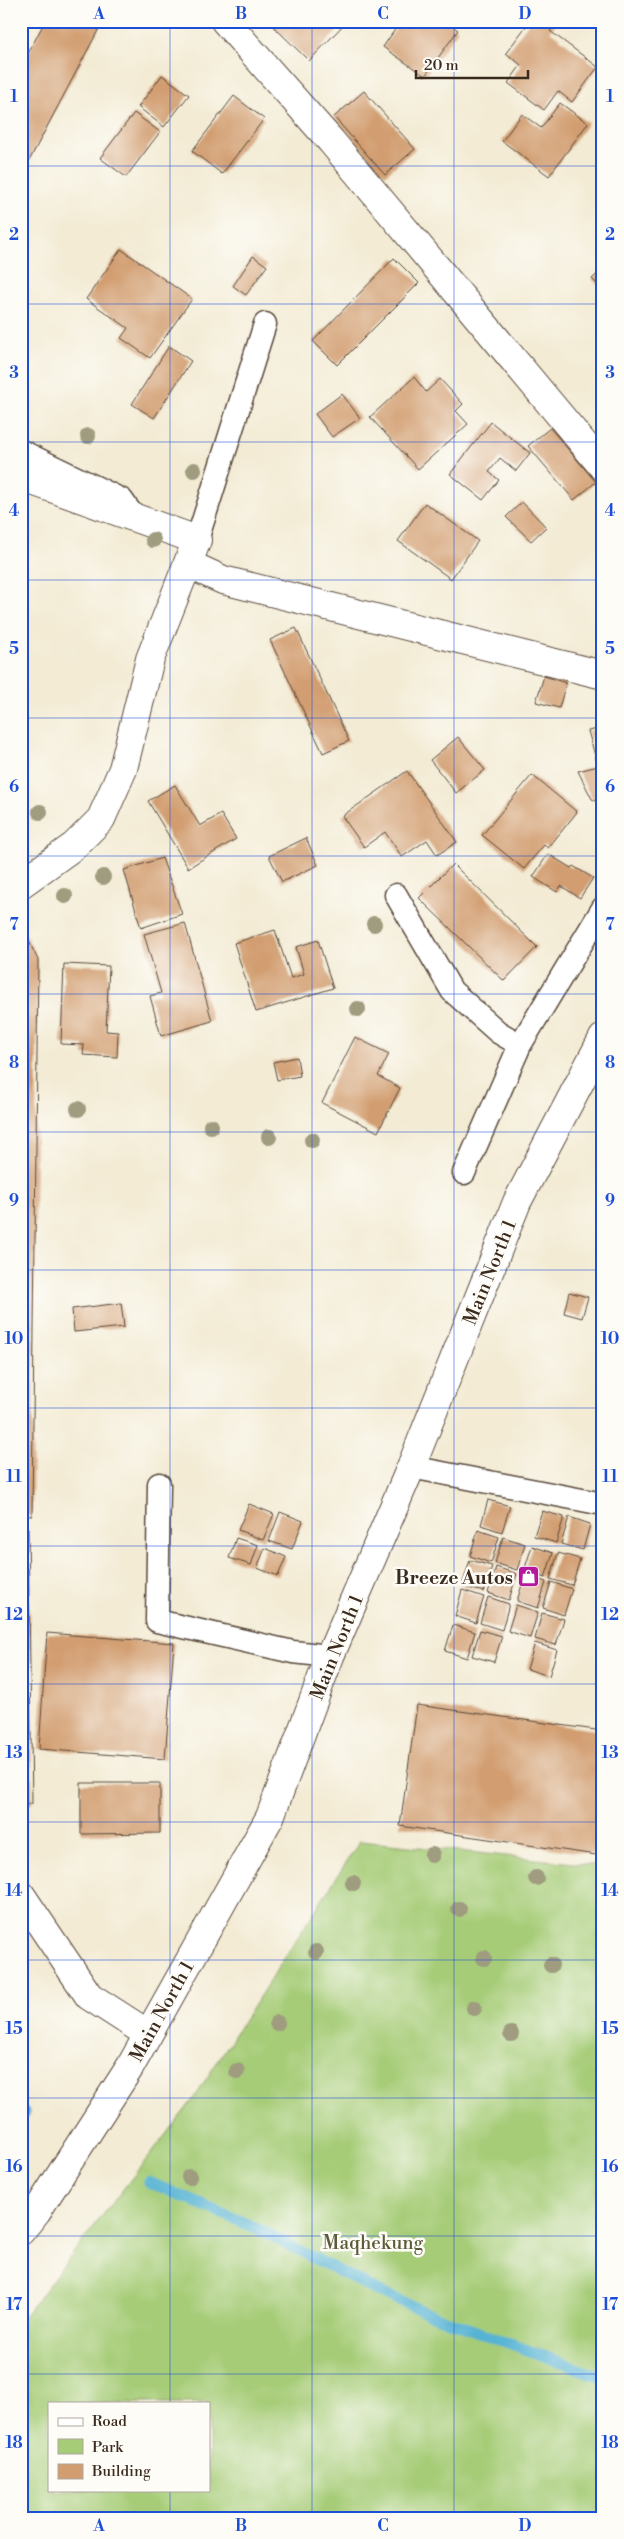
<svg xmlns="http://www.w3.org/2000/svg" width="624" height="2539" font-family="'Libre Bodoni',serif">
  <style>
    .green { fill: #a6cc77; stroke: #707b4a; fill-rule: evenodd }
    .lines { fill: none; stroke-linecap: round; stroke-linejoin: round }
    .stream { stroke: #56b3d4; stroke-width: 11 }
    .building { fill: #d29e71 }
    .service-casing { stroke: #574739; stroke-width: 25 }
    .minor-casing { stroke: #574739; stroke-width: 30 }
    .primary-casing { stroke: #574739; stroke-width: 30 }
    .service { stroke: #fff; stroke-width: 22 }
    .minor { stroke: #fff; stroke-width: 28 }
    .primary { stroke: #fff; stroke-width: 28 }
    .tree { fill: #9f9c7f }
    .grid { fill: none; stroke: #1d4ed8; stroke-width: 1; stroke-opacity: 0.55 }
    .labels { text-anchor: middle; stroke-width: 5; stroke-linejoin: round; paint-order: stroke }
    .street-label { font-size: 19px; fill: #3b2a1e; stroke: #fdfcf7 }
    .poi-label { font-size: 19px; font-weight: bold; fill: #3b2a1e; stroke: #fdfcf7; text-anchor: end }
    .park-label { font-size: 19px; fill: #5b5b39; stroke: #fdfcf7 }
    .neatline { fill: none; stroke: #1d4ed8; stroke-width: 2 }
    .grid-label { font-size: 16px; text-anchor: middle; font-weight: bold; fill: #1d4ed8 }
  </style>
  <rect width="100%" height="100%" fill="#fdfcf7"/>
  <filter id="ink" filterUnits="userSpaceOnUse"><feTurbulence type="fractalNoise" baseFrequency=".02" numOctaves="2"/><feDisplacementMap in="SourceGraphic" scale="10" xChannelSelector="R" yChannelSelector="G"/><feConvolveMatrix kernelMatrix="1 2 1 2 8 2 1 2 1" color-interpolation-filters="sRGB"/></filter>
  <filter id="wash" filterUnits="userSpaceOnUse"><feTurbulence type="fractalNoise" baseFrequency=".0096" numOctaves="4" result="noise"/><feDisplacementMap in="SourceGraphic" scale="20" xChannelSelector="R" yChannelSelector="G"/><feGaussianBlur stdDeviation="1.12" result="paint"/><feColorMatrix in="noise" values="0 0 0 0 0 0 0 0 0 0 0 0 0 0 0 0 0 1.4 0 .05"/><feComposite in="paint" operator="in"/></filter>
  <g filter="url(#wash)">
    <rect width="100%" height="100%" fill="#f3ebd4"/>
    <path class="green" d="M360,1841L603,1866V2518H21V2320L192,2101ZM49,2403H209V2490H49Z"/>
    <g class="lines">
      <path class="stream" d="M21,2111L24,2112
        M149,2182L262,2231L377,2291L430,2314L603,2378"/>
    </g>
    <g id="blocks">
      <path class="building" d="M45,21H103L21,176V67Z
        M268,21H347L309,61Z
        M401,21H445L458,30L425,76L383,47Z
        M530,21H552L556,24L550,31L598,67L572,102L558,91L544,110L508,83L521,65L506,53Z
        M162,75L189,95L164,127L138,107Z
        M364,91L415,149L385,175L334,117Z
        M234,96L264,119L222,174L192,151Z
        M560,103L588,123L549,176L502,141L522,114L541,128Z
        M134,113L160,132L126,177L100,158Z
        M121,249L192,299L150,358L121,338L128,328L86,299Z
        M253,256L267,266L246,295L233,286Z
        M394,258L419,283L337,365L313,341Z
        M603,269V290L592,279Z
        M169,346L191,361L154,418L132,404Z
        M414,377L426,392L440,379L463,404L456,411L468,424L418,469L370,417Z
        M342,394L360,418L332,437L315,414Z
        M491,422L530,453L516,471L500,458L489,472L499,480L483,500L450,474Z
        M550,428L596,482L574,500L528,446Z
        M522,502L546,527L531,541L506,517Z
        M425,503L478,541L451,579L398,541Z
        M296,628L349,741L323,753L270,640Z
        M544,676L566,683L559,708L536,702Z
        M603,728V804L592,799L578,771L598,766L588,731Z
        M458,737L485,770L456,793L430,760Z
        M407,771L457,842L437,855L427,840L402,857L385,832L364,847L342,816Z
        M532,775L577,812L548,848L544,845L524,869L482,835Z
        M175,785L200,826L221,814L236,839L188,868L148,801Z
        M306,838L318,865L282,882L269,856Z
        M548,854L571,868L573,866L593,878L580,898L561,886L557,892L533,877Z
        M162,858L182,914L141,928L124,870Z
        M453,864L537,947L504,981L419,898Z
        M185,923L212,1021L161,1036L150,996L161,993L144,934Z
        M21,925L38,960L32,1516L21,1515Z
        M275,930L291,978L304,974L296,947L318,940L333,988L256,1012L234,943Z
        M64,964L109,966L106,1031L118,1032L117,1057L83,1055L84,1045L61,1044Z
        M355,1037L389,1054L378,1076L400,1088L378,1132L322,1103Z
        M297,1057L300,1076L277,1080L273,1062Z
        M569,1292L588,1297L582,1318L564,1313Z
        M121,1303L124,1327L74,1332L72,1309Z
        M488,1500L510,1506L502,1532L481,1525Z
        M249,1504L274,1514L263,1540L238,1530Z
        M542,1511L564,1517L556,1543L534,1536Z
        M280,1512L303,1521L292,1549L269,1541Z
        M569,1517L590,1524L583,1550L561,1544Z
        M21,1529H28L32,1804H21Z
        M478,1530L499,1537L491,1563L470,1556Z
        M503,1537L525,1544L517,1570L495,1563Z
        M236,1538L258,1545L251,1565L229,1558Z
        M532,1546L553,1553L545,1578L524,1571Z
        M265,1548L286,1557L278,1576L257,1568Z
        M558,1553L580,1559L572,1585L550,1579Z
        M470,1560L492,1566L484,1592L462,1586Z
        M496,1567L517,1574L509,1600L488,1593Z
        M525,1575L546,1582L538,1608L517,1601Z
        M551,1582L572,1589L564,1615L543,1608Z
        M462,1590L484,1597L476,1623L455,1616Z
        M488,1597L509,1604L502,1630L480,1623Z
        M516,1605L538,1612L530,1638L508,1631Z
        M542,1613L564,1619L556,1645L535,1639Z
        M453,1625L475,1632L467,1658L445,1651Z
        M480,1630L502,1636L494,1662L472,1656Z
        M47,1633L174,1643L165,1759L39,1749Z
        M535,1643L557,1650L549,1676L527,1669Z
        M417,1705L603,1731V1856L400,1826Z
        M81,1783H160V1833L81,1834Z"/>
    </g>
  </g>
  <g filter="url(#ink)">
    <use href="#blocks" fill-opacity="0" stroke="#574739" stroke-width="1"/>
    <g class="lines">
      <defs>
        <path id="service" d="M21,451L122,500L134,517
          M197,540L265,324
          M396,895L452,991L498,1032L520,1045
          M464,1173L520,1045L603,908
          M411,1467L603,1504
          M159,1484L157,1621L293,1652L330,1656"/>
        <path id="minor" d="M225,21L331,141L603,467
          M21,477L197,540L150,659L123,769L101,819L74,846L21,884
          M188,564L223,580L603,675
          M21,1895L89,1996L148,2034"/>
        <path id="primary" d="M21,2231L37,2211L130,2067L270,1817L330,1656L411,1467L517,1202L603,1038"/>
      </defs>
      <use href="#service" class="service-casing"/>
      <use href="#minor" class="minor-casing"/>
      <use href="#primary" class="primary-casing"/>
      <use href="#service" class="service"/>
      <use href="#minor" class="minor"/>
      <use href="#primary" class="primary"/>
    </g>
    <g class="tree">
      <circle cx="88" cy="436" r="8"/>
      <circle cx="194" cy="470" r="8"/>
      <circle cx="153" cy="540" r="8"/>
      <circle cx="40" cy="812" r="8"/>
      <circle cx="103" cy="877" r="8"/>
      <circle cx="65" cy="896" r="8"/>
      <circle cx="374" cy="924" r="8"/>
      <circle cx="358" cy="1009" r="8"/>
      <circle cx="78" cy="1109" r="8"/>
      <circle cx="211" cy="1126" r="8"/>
      <circle cx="269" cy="1137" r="8"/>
      <circle cx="312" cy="1140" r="8"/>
      <circle cx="432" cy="1855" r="8"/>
      <circle cx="536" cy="1878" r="8"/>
      <circle cx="353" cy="1883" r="8"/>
      <circle cx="459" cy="1909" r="8"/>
      <circle cx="316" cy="1952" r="8"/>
      <circle cx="484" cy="1958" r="8"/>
      <circle cx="551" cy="1965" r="8"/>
      <circle cx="474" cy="2008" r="8"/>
      <circle cx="277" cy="2023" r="8"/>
      <circle cx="511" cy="2034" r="8"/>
      <circle cx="237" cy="2071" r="8"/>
      <circle cx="189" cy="2177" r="8"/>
    </g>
  </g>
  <path class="grid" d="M170,21V2403M312,21V2518M454,21V2518M21,166H603M21,304H603M21,442H603M21,580H603M21,718H603M21,856H603M21,994H603M21,1132H603M21,1270H603M21,1408H603M21,1546H603M21,1684H603M21,1822H603M21,1960H603M21,2098H603M21,2236H603M21,2374H603M170,2490V2518"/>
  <defs>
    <symbol id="shop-square" viewBox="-11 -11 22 22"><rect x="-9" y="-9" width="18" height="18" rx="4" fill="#b5179e" stroke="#fdfcf7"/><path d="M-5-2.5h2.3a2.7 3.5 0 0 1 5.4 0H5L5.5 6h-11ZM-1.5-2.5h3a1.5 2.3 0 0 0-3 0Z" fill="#fff"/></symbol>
  </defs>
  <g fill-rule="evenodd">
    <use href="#shop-square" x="516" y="1564" width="25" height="25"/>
  </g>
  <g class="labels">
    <g class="street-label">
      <text transform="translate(489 1272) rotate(-68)" y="7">Main North 1</text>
      <text transform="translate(336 1647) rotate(-68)" y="7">Main North 1</text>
      <text transform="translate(161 2011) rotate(-61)" y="7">Main North 1</text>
    </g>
    <g class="poi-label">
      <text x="513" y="1584">Breeze Autos</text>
    </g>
    <g class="park-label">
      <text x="373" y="2249">Maqhekung</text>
    </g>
  </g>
  <rect width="624" height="2539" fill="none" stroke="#fdfcf7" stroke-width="55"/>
  <rect x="48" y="2402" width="162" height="90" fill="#fdfcf7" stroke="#afa8a0"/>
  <rect x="58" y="2418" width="25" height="8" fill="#ffffff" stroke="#afa8a0"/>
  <text x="92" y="2426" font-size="15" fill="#3b2a1e">Road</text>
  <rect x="58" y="2439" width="25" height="15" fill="#a6cc77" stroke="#afa8a0"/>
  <text x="92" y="2452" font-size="15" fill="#3b2a1e">Park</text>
  <rect x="58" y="2464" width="25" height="15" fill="#d29e71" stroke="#afa8a0"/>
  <text x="92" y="2476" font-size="15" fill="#3b2a1e">Building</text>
  <path d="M416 70v8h112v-8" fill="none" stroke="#3b2a1e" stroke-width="2.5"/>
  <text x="424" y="70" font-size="15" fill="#3b2a1e" stroke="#fdfcf7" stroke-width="4" paint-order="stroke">20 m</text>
  <rect x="28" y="28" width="568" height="2484" class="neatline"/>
  <g class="grid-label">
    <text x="99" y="19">A</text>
    <text x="241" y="19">B</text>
    <text x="383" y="19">C</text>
    <text x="525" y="19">D</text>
    <text x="14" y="102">1</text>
    <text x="610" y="102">1</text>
    <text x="14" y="240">2</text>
    <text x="610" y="240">2</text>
    <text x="14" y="378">3</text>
    <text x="610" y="378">3</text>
    <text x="14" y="516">4</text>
    <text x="610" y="516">4</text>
    <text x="14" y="654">5</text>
    <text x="610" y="654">5</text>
    <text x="14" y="792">6</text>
    <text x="610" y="792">6</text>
    <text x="14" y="930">7</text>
    <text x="610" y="930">7</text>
    <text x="14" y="1068">8</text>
    <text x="610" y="1068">8</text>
    <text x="14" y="1206">9</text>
    <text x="610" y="1206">9</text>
    <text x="14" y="1344">10</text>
    <text x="610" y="1344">10</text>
    <text x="14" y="1482">11</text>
    <text x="610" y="1482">11</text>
    <text x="14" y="1620">12</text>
    <text x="610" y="1620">12</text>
    <text x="14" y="1758">13</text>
    <text x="610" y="1758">13</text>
    <text x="14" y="1896">14</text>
    <text x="610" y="1896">14</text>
    <text x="14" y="2034">15</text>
    <text x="610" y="2034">15</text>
    <text x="14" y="2172">16</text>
    <text x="610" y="2172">16</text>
    <text x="14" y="2310">17</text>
    <text x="610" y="2310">17</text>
    <text x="14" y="2448">18</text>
    <text x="610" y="2448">18</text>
    <text x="99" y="2531">A</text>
    <text x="241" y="2531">B</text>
    <text x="383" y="2531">C</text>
    <text x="525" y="2531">D</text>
  </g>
</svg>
